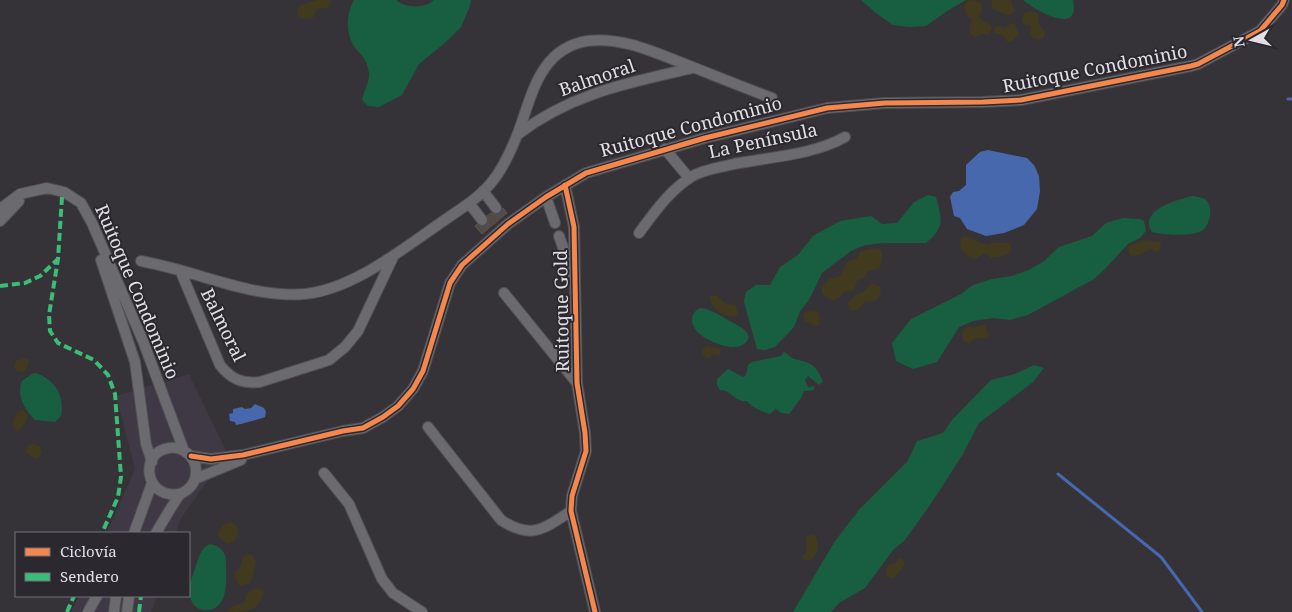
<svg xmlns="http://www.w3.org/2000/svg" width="1292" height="612" font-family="'Noto Serif',serif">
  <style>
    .built { fill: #3e3945 }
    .green { fill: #185f42 }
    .sand { fill: #413a1e }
    .water { fill: #4768ac }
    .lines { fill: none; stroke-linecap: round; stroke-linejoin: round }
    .stream { stroke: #4768ac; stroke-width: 3 }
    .building { fill: #53493f; stroke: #585657 }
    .street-tunnel { stroke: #4f4d52; stroke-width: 10; stroke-dasharray: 10 5; stroke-linecap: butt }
    .street-casing { stroke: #504f53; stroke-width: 12 }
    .street { stroke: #6b6a6e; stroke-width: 10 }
    .quiet { stroke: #3abd76; stroke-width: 4; stroke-dasharray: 8 4; stroke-linecap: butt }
    .cycleway-casing { stroke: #2b282f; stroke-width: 8 }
    .cycleway { stroke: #f5874c; stroke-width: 5 }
    .labels { text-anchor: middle; stroke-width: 4; stroke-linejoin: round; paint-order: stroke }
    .street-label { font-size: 18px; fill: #e2e0e5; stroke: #2b282f }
  </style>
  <rect width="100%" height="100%" fill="#353338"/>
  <path class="built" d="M189,374L227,453L180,520L176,533H107L135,469L116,396Z
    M79,596H157L151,612H71Z"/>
  <path class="green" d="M354,0H396C405,8 425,9 434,0H471L470,6L461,27L446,42L419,64L402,95L379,107L368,106L362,100C364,92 370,80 369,73C367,60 364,58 356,49C345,35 346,14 354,0Z
    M861,0H966L947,11L926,26L909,27L893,25L876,13Z
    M1023,0H1073C1081,37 1035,10 1023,0Z
    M928,195L936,197C942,219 945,228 926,243H883L865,245L851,251L822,273L809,300L800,311L794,327L775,347L765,350L757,349L744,302L746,292L756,285H770L780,267L798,255L813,236L840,221L871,216L882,224L897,223L914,202Z
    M1192,196C1197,197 1204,197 1207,201C1213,209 1210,224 1203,230C1194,237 1163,235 1152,232C1138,210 1177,200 1192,196Z
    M1123,218L1139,219L1144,221L1146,231L1140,238L1128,244L1105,269L1094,279L1028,315L1010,320L993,318L973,321L959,327L937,362L913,369L896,361L892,343L911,319L961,294L973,285L992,279L1012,276L1029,270L1044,261L1059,247L1092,236L1106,223Z
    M700,308C711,309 719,315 728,320C735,325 757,332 745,343C741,347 736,347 731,347C717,345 693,336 692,320C692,314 695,311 700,308Z
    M784,352C788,354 791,358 794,359C812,363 815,364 823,381L819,385L808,376L805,380L808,387L814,386V390L804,391L801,398L789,414L781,413L776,409L770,414C763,412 751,407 747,401C733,402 732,390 720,390L717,385V379L728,369L743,377L746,375L748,365L752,362L781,356Z
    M1034,365L1044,368L1033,382L979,423L963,454L932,502L905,540L893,550L865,588L839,603L831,612H793L835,541L859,510L907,462L917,441L943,433L951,421L991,380L1015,374Z
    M36,373C55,380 65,396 61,416L55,422L35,420C25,410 16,395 22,381L32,374Z
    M210,544C216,545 222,548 225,555C226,559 226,565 226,570C227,586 226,612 204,610C199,610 194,606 192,602C186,589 191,581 195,569C199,559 199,549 210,544Z"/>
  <path class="sand" d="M317,0H332C330,10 325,7 317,9L313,18L306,19L299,18L297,11L301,5Z
    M970,0L978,1L981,3L982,11L979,17L983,21L991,25L992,28L988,35L982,34L976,37L970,34V25L972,20L967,15L964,7L965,3Z
    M991,0H1011L1013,5L1014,11L1011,15H1006L993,9Z
    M1028,11L1035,12L1039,14C1039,17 1038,24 1040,26C1043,31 1048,31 1043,39L1037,40L1030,36L1031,26L1024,24L1022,21L1024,13Z
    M1011,23L1015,24L1019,34L1013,41L1007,42L1003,35L995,34L994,31L997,25L1005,28Z
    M966,236L987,245L992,243H1010L1012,251C1007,256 998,257 991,258L985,253L976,259C966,258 958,248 961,238Z
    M1144,240L1161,242L1160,249L1156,252L1150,249L1139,255L1131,256C1125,244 1129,247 1137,243C1139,242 1142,241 1144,240Z
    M876,248L882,251V260L879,269L868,271L864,278L857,281L854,290L844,292C835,304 833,301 822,294V286L829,279L840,276C845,268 844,261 856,259L861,251Z
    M872,283L880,286C882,292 880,297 875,301L865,302L858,310H850L847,304L855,295L862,293Z
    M717,295L724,303L736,305L738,315C727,320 709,308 710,296Z
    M812,311H817L820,317L819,325L815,327L811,323L805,322L803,315L804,313Z
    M985,325L988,333L987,339L975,338L970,343H966L963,340L962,333L967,327H976Z
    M706,346L721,348L720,356L713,354L709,358L703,356L702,351Z
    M22,359H28L29,364L24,372L17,371L14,367L16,361Z
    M23,410L28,416L22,428L16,430L12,424L17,412Z
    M33,444L40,446L42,453L39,458L35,459L26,452L29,445Z
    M231,522L236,526L239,530L235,541L228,544L220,539L218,533L223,525Z
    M811,535H815C820,544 818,554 810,561L805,560L802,557L807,551L806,537Z
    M250,554L254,556L256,561C254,569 254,576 250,583L241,586L238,584L234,573L240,567L243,557Z
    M900,558L903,559L904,565L902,570L899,571L894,579L887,577L886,571L889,564H893Z
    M255,588L263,590C263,595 262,597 260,602C254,612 242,612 228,612L231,607L245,602L246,595Z"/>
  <path class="water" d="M988,150L1027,158L1034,165L1039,176L1040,191L1037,209L1024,225L1004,233L986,236L967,229L960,218L954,216L950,197L953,192L959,191L966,185V165L980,152Z
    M255,404L264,408L266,412L265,417C261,419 241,424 236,425L235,422L230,421L229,414L233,413V409L242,407L245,409L251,408Z"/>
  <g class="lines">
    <path class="stream" d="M1288,99H1292
      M1058,474L1161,557L1202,612"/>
  </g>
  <path class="building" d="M503,208L507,213L482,234L475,226L477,224L480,226H486L488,222L487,216L491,213L496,215L500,214Z"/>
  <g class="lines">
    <path class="street-tunnel" d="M496,208L502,217
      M482,220L488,229"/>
    <defs>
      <path id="street" d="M517,135C572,93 628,83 693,68
        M665,149L689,178
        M565,185L574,227L577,383L585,433L586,451L572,496L571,511L595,612
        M483,191L496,208
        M546,197L555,223
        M469,203L482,220
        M0,209L20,194L47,188L64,192L81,203L92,223L143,341L184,451
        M0,221L19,201
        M639,233C654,213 669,191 691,177C704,169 719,168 734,164C770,157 813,155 845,137
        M559,236L572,273
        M101,260L135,362L146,444L152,462
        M141,261C161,265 180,270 200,276C234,286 269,297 305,294C353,289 401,250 439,224C457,211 477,200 491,183C503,169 511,151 518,133C532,96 539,49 587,41C623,36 658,54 690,66C718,77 745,88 772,98
        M180,270L220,365C231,379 242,384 260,382L329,360L345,347L358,331L394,255
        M504,293L577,383
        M428,427L501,520C531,540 544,529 571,511
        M191,456L211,459L243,455L343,431L363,428L383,417L398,406L413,389L423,371L450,283L462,265L508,224L546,197L586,173L705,138L827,108L885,103L983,102L1021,100L1191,66L1198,64L1260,31L1282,5L1284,0
        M324,473L349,504L382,579L393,593L422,612
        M195,479L241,460L242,456
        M134,533L152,483
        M156,533C163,521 170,509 178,497C180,493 183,493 187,490C199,481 199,462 187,453C182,449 176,447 169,448C139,452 144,499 179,494
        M88,612L97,596
        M114,612L116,596
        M127,612L129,596"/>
    </defs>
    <use href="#street" class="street-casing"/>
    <use href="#street" class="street"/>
    <path class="quiet" d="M62,197L58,259L49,315L50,331L58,343L94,360L108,375L115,394L121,477L118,497L102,533
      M0,286L25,283L40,276L58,259
      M67,612L74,596
      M139,612L141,596"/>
    <defs>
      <path id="cycleway" d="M565,185L574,227L577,383L585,433L586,451L572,496L571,511L595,612
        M191,456L211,459L243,455L343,431L363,428L383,417L398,406L413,389L423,371L450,283L462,265L508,224L546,197L586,173L705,138L827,108L885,103L983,102L1021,100L1191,66L1198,64L1260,31L1282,5L1284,0"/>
    </defs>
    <use href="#cycleway" class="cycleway-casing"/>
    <use href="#cycleway" class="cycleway"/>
  </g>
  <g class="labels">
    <g class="street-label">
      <text transform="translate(1095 69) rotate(-11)" y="6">Ruitoque Condominio</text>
      <text transform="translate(597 78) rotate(-19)" y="6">Balmoral</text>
      <text transform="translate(691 127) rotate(-15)" y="6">Ruitoque Condominio</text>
      <text transform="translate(763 141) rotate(-12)" y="6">La Península</text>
      <text transform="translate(137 292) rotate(67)" y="6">Ruitoque Condominio</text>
      <text transform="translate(562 311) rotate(-91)" y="6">Ruitoque Gold</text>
      <text transform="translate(223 325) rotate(64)" y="6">Balmoral</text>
    </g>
  </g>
  <rect x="15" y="532" width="175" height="65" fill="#2b282f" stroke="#747278"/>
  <rect x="25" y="548" width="25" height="8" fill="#f5874c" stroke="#747278"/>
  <text x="60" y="557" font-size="15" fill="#e2e0e5">Ciclovía</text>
  <rect x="25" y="573" width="25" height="8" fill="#3abd76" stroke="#747278"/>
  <text x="60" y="582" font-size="15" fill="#e2e0e5">Sendero</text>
  <g transform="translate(1252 40) rotate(262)" stroke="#2b282f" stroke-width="4" paint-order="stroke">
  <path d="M0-4L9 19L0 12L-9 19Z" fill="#e2e0e5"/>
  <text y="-8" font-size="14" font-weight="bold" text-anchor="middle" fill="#e2e0e5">N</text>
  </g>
</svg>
